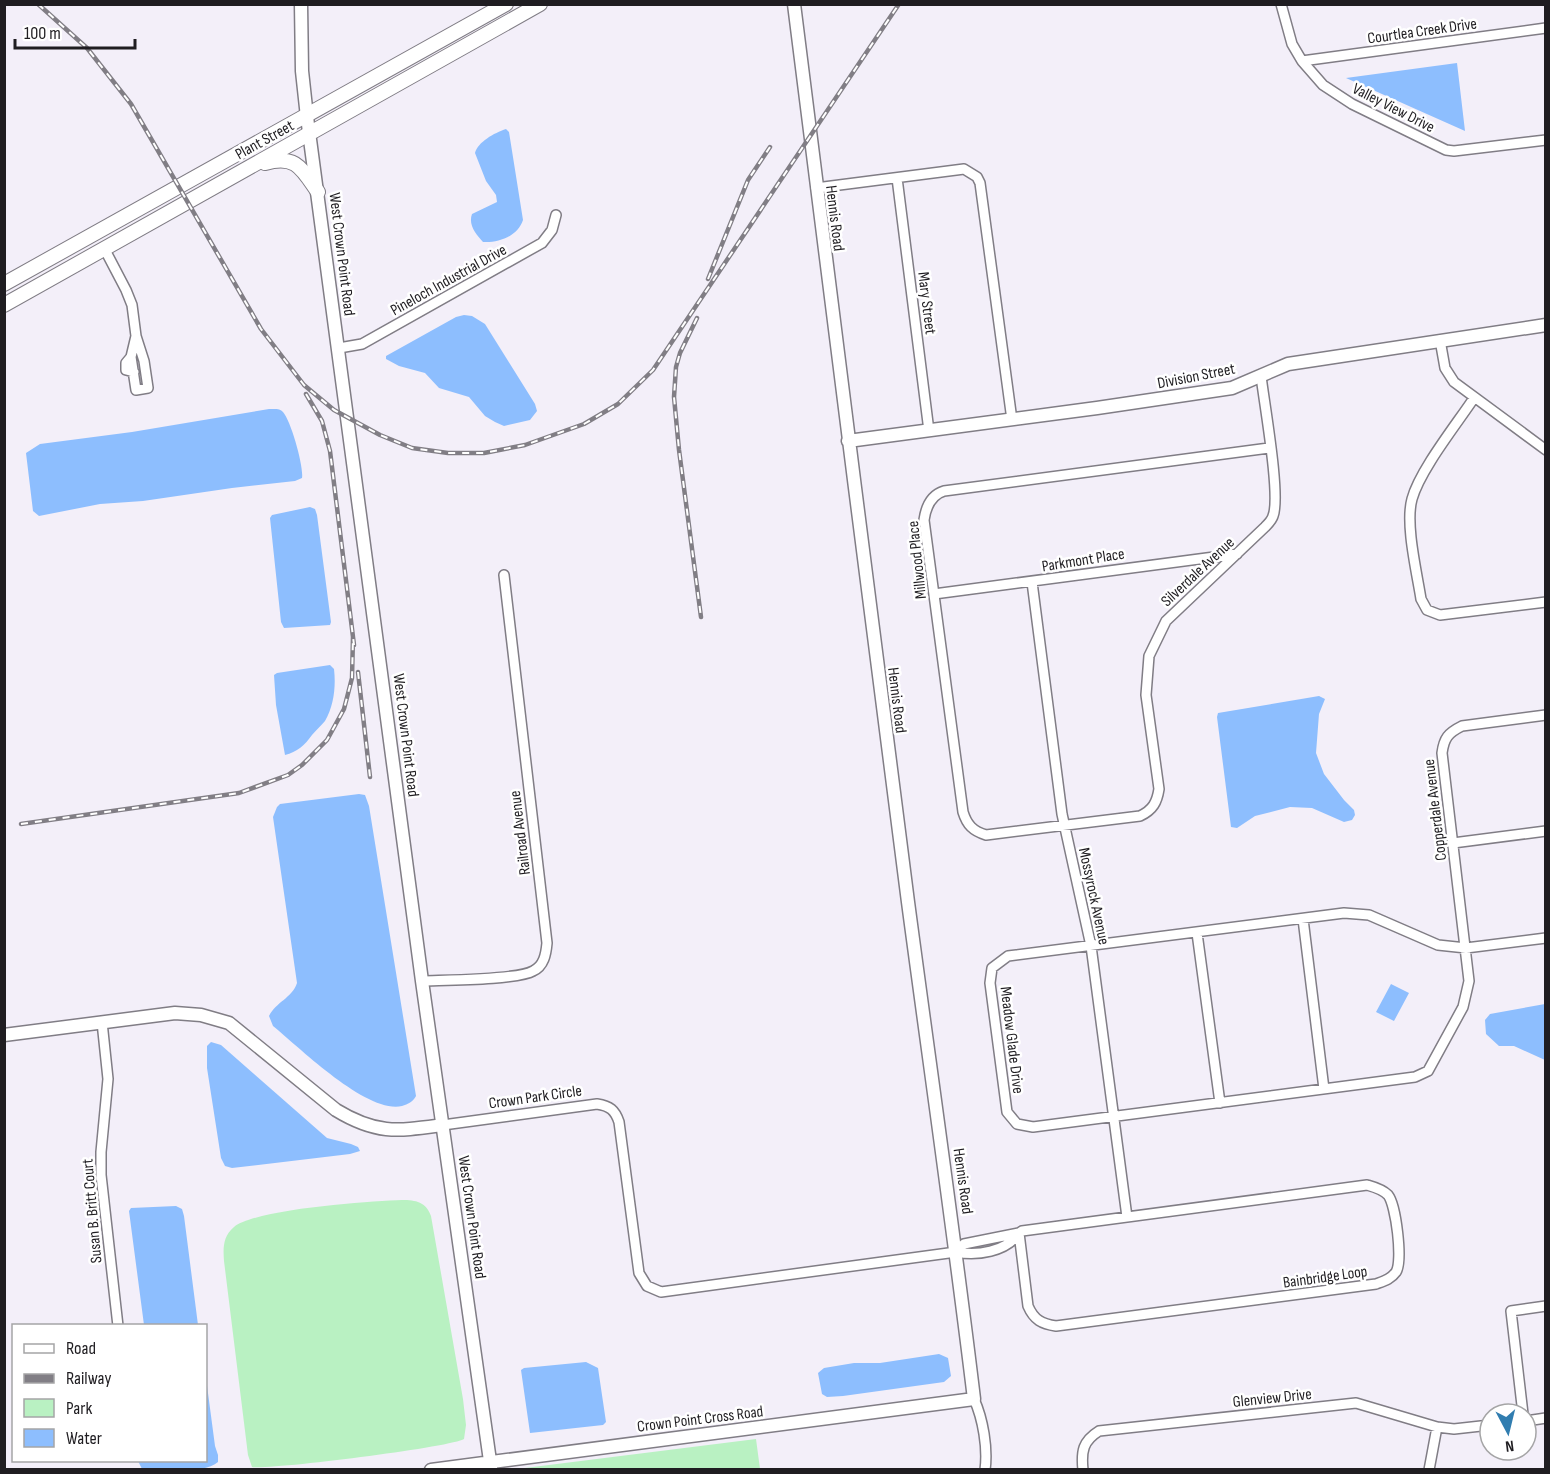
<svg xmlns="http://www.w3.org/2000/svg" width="1550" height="1474" font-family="'Sofia Sans Condensed',sans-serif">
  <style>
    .green { fill: #b9f1c2 }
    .water { fill: #8dbefe }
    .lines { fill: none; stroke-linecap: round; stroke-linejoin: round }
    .street-casing { stroke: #807d85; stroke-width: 12 }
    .secondary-casing { stroke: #807d85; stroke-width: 15 }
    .primary-casing { stroke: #807d85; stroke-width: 16 }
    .street { stroke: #fff; stroke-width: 9 }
    .secondary { stroke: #fff; stroke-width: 12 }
    .primary { stroke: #fff; stroke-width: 14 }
    .rail-casing { stroke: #817e85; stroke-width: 4.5 }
    .rail { stroke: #fff; stroke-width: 2; stroke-dasharray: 7; stroke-linecap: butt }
    .labels { text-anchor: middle; stroke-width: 5; stroke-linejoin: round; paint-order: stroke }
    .street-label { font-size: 16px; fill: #1f1d21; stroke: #fff }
  </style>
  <rect width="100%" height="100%" fill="#f3eff9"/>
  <path class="green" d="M402,1200C416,1200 426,1202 431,1216L463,1399L466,1425L464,1439C452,1447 271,1470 252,1467L248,1455L224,1261C223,1248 223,1236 234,1227C256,1209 370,1201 402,1200Z
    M756,1439L760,1469H517Z"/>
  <path class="water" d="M1457,63L1465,131L1346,78Z
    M506,129L509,132L523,220C518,236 499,243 483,242C476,234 468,225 472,214L497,202L496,195L486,181L475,153C478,142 494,133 506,129Z
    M464,315L472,316L485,324L535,404L537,411L530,420L504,426L495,422L485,416L469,397L439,388L425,373L399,366L386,359V356L456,317Z
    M269,409C274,409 280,408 283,412C291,421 304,467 302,478L295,481L232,488L143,501L100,504L39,516L33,511L26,453L40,444L132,432Z
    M310,507L315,509L317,515L331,622L330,625L284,628L281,622L270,518L272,515Z
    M330,665L334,669C336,686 334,706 325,721C321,726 316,730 312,735C305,745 297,752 285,755L276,705L274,675L277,673Z
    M1319,696L1325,699L1319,714L1316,753L1324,774L1344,800L1354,810L1355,815L1352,820L1344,822L1312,808L1290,807L1255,816L1237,828L1231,827L1217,717L1218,713Z
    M359,794L365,795L369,806L416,1096C413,1102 408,1104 402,1106C367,1114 300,1048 273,1026L269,1016C276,1002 292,998 297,983L273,817L277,807L280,804Z
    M1391,984L1409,993L1394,1021L1376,1012Z
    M1545,1004V1060L1514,1046H1499L1486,1034L1485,1020L1490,1014Z
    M211,1042L221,1045L327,1138L351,1144L358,1147L360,1151L350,1154L232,1168L225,1166L221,1158L207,1068V1046Z
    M176,1206L182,1209L184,1216L198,1325H144L129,1211L131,1208Z
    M939,1354L948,1358L951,1376L944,1382L843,1396L827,1397L822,1394L818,1373L824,1368L854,1363H880Z
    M586,1362L598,1368L606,1422L603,1425L530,1433L521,1370L524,1368Z
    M206,1378L215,1446L218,1455V1462C205,1474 160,1470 142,1469L138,1461L206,1460Z"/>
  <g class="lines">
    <defs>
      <path id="street" d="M1281,4L1292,44L1302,61L1323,85L1352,104L1446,150L1454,151L1546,140
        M1302,61L1546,28
        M897,178L929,431
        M816,188L964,169L977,177L980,183L1012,420
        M104,248L126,290L132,305L136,336L144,361L148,388L136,390L131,357L136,336
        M1440,340L1445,368L1454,382L1546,450
        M339,348L362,344L542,243L552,230L556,215
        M131,357L126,363V370L134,372
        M1261,376C1264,402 1281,496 1273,516C1272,520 1268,524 1265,527L1166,621L1149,656L1146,695L1159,789C1157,802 1153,810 1140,816L986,835C973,831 967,825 963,812L924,520C926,506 931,495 944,491L1269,448
        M1474,398C1456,425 1420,470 1412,499C1405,524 1417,573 1421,599L1427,610L1440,615L1546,602
        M1032,582L1062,814L1091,946L1127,1217
        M934,594L1237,554
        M1546,715L1462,726C1448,733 1444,738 1442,753L1469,981L1463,1007L1428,1071L1415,1077L1033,1127L1017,1124L1007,1112L990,983L992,968L1008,956L1344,913L1369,915L1438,945L1466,948L1546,938
        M1453,843L1546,831
        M1303,919L1324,1089
        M1197,933L1220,1103
        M422,981C444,980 518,980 533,971C544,966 546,954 547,943L504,575
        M102,1022L108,1079L101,1152V1175L118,1326
        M443,1125L597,1104C610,1106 615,1110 619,1122L639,1273L647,1286L661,1292L956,1252C977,1256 1006,1252 1019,1233
        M1367,1185C1374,1187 1382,1189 1388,1195C1396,1205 1403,1261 1396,1272C1391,1279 1384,1281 1376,1284L1056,1326C1042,1324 1034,1320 1028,1306L1019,1233L1022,1231Z
        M956,1252L964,1244L1019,1233
        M974,1399C983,1419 988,1448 985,1470
        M1523,1414L1511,1311L1546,1306
        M1526,1421L1546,1418
        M1083,1470C1081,1451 1083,1441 1099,1431L1356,1403L1437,1427L1454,1429L1490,1425
        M1429,1470L1437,1427"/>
      <path id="secondary" d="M301,4L302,71L307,117L422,981L491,1468
        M848,441L1097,408L1232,388L1288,364L1546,325
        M4,1035L175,1013L201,1015L229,1023L336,1110C377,1135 398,1131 443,1125
        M431,1470L974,1399C954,1233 930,1067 908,902C869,603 832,303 794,4"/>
      <path id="primary" d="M265,163C296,154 302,169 318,192
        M4,284L506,4
        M4,305L540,4"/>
    </defs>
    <use href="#street" class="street-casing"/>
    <use href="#secondary" class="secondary-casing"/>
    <use href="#primary" class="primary-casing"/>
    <use href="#street" class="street"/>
    <use href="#secondary" class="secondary"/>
    <use href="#primary" class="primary"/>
    <defs>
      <path id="rail" d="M38,4L87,48L131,104L261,329L304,385L334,410L380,435L412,448L448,453H484L525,445L584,424L618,404L653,370L899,4
        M708,279L748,180L770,147
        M697,318L680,353L676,367L674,397L679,450L701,617
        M306,394L322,421L330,451L354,645
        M358,672L370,777
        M21,824L239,793L288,775L302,765L327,740L344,709L352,678L353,637"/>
    </defs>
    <use href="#rail" class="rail-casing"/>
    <use href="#rail" class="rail"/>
  </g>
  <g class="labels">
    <g class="street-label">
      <text transform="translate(1422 30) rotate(-8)" y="6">Courtlea Creek Drive</text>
      <text transform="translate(1394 107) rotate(27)" y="6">Valley View Drive</text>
      <text transform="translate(264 139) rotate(-29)" y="6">Plant Street</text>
      <text transform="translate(836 218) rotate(83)" y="6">Hennis Road</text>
      <text transform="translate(343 254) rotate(83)" y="6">West Crown Point Road</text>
      <text transform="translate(448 279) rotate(-29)" y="6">Pineloch Industrial Drive</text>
      <text transform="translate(928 303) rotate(83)" y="6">Mary Street</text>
      <text transform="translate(1196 375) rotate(-11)" y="6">Division Street</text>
      <text transform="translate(1083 559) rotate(-9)" y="6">Parkmont Place</text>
      <text transform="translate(916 560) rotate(-96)" y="6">Millwood Place</text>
      <text transform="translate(1197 571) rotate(-43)" y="6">Silverdale Avenue</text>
      <text transform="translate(898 700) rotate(83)" y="6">Hennis Road</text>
      <text transform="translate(407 735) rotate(83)" y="6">West Crown Point Road</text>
      <text transform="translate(1434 810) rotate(-97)" y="6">Copperdale Avenue</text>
      <text transform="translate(519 833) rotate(-97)" y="6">Railroad Avenue</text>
      <text transform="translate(1095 896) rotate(78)" y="6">Mossyrock Avenue</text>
      <text transform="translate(1013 1040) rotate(83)" y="6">Meadow Glade Drive</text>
      <text transform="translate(535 1096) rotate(-8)" y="6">Crown Park Circle</text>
      <text transform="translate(964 1181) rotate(82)" y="6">Hennis Road</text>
      <text transform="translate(91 1211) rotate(-95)" y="6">Susan B. Britt Court</text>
      <text transform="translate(473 1217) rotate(82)" y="6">West Crown Point Road</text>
      <text transform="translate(1325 1276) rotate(-8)" y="6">Bainbridge Loop</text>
      <text transform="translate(1272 1397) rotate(-6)" y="6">Glenview Drive</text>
      <text transform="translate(700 1418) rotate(-7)" y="6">Crown Point Cross Road</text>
    </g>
  </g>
  <rect width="1550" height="1474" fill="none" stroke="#1f1d21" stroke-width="12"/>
  <rect x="12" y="1324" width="195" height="138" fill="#ffffff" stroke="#a5a5a6" stroke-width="1.5"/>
  <rect x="24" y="1344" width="30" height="9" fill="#ffffff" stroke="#a5a5a6" stroke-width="1.5"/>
  <text x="66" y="1354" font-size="18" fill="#1f1d21">Road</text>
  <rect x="24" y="1374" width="30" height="9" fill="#817e85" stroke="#a5a5a6" stroke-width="1.5"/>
  <text x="66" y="1384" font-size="18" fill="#1f1d21">Railway</text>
  <rect x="24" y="1399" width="30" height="18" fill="#b9f1c2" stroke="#a5a5a6" stroke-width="1.5"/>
  <text x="66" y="1414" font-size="18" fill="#1f1d21">Park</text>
  <rect x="24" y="1429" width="30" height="18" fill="#8dbefe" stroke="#a5a5a6" stroke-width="1.5"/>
  <text x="66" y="1444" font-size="18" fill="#1f1d21">Water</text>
  <g transform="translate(1508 1432) rotate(173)"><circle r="28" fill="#ffffff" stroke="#a5a5a6" stroke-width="1.5"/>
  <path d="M0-4.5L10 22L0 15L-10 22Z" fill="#317db0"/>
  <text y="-9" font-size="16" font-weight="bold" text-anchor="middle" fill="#1f1d21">N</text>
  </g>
  <path d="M15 39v9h120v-9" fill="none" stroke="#1f1d21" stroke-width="3"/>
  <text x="24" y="39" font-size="18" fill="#1f1d21" stroke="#ffffff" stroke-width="4.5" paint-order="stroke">100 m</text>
</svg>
